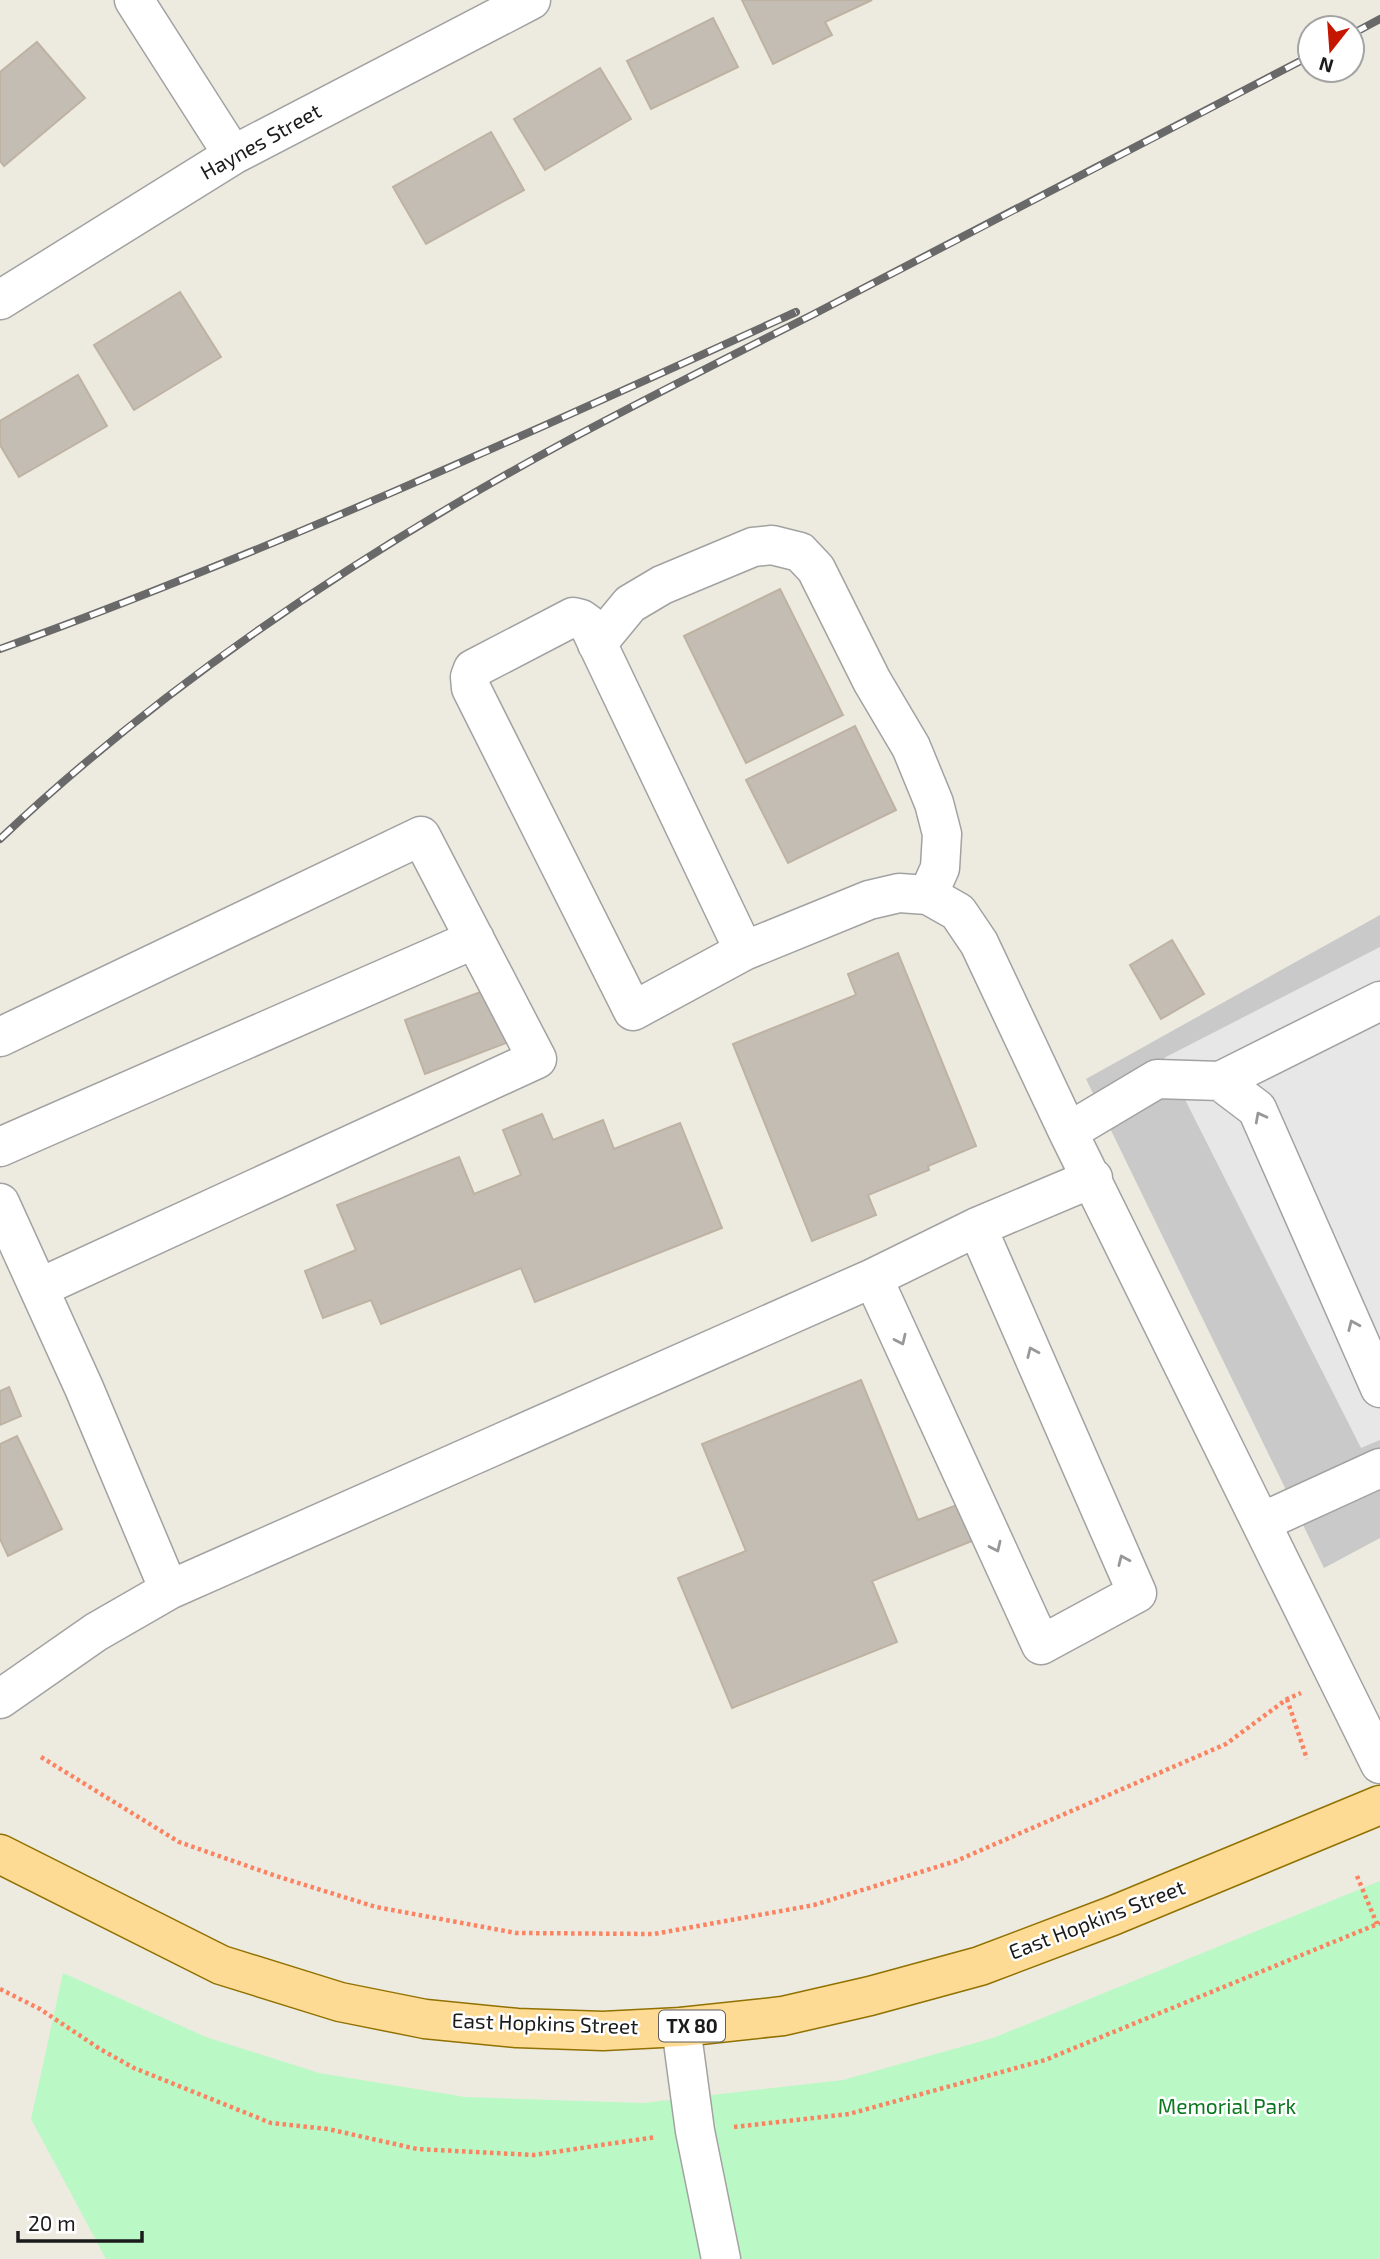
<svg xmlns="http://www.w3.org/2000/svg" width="1380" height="2259" font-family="'Exo 2',sans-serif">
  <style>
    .religious { fill: #c9c9c9 }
    .park { fill: #baf9c6 }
    .parking { fill: #e7e7e7 }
    .building { fill: #c4bdb3; stroke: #beb2a2; stroke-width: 2 }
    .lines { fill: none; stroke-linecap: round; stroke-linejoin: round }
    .minor-casing { stroke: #a2a2a2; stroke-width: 41 }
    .major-casing { stroke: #917100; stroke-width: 41 }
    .path { stroke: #fb8362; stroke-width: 4.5; stroke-dasharray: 3.5 3.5; stroke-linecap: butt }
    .minor { stroke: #fff; stroke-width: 38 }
    .major { stroke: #fddb94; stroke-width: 38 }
    .rail-casing { stroke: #696969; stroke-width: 8 }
    .rail { stroke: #fff; stroke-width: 5; stroke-dasharray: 16; stroke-linecap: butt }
    .oneway { stroke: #989898 }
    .labels { text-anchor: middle; stroke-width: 5; stroke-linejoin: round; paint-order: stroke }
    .shield { fill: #fff; stroke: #5f5f5f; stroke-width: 2 }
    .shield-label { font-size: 19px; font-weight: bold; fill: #1b1b1b }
    .street-label { font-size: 21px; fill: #1b1b1b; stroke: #fff }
    .park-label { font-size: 21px; fill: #0a781f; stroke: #fff }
  </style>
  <rect width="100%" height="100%" fill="#edeadf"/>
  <path class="religious" d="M1380,915V1538L1324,1568L1086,1079Z"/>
  <path class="park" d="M1380,1881V2259H106L31,2119L63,1973L206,2037L319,2073L465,2097L643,2103L843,2080L993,2038Z"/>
  <path class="parking" d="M1380,947V1440L1361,1448L1164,1058Z"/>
  <path class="building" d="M742,0H872L825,22L832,35L773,64Z
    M713,18L738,67L651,109L627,61Z
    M37,42L85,98L4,166L0,161V72Z
    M600,68L631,119L545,170L514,119Z
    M491,132L524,190L426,244L393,187Z
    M180,292L221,357L134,410L94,345Z
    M78,375L107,426L19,477L0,445V421Z
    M780,589L843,715L746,763L684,636Z
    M855,726L896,810L788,863L746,780Z
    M1172,940L1204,994L1161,1019L1130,965Z
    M898,953L976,1146L928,1166L929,1170L868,1195L876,1215L812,1241L733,1044L856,995L848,974Z
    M494,987L514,1040L425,1074L405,1020Z
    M542,1114L553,1140L603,1120L614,1149L680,1123L722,1228L535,1302L521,1268L381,1324L371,1300L323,1318L305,1271L356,1250L337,1205L459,1157L474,1194L521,1175L503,1130Z
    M861,1380L918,1520L962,1503L977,1539L872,1581L897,1642L732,1708L678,1578L746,1551L702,1444Z
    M9,1387L21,1416L0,1425V1391Z
    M17,1436L62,1529L8,1556L0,1539V1444Z"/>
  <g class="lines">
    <defs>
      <path id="minor" d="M134,0L233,155
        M0,300L233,155L531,0
        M597,644L630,604L662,585L753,547L772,545L800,552L816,569L872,681L911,747L934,803L942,834L940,868L928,895
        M744,951L588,624L581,619L573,617L473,669L470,677L471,688L633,1011L744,951L869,900L899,893L928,895L958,912L979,943L1068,1132L1380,1764
        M0,1037L421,836L537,1059L39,1288
        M1220,1081L1257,1109L1380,1388
        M1068,1132L1157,1079L1220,1081L1380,1001
        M0,1147L475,939
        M0,1203L84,1388L169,1590
        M873,1278L1041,1645L1137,1593L977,1227
        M1262,1522L1380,1468
        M0,1699L96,1632L169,1590L873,1278L977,1227L1093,1178
        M681,2027L695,2131L721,2259"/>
      <path id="major" d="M0,1854L221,1965L340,2002L425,2019L517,2028L603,2031L681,2027L783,2016L870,1996L980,1966L1112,1916L1380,1805"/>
    </defs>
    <use href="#minor" class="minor-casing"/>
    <use href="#major" class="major-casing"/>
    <path class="path" d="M1287,1699L1307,1759
      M41,1757L179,1842L276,1876L376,1907L516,1933L654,1934L814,1905L956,1861L1226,1744L1287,1699L1301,1693
      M1357,1876L1377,1924
      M0,1989L40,2009L100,2049L134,2068L271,2123L328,2129L417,2149L534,2155L656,2137
      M734,2127L849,2114L1045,2060L1380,1923"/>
    <use href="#minor" class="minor"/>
    <use href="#major" class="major"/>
    <defs>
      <path id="rail" d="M1352,34L1380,19
        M0,649C271,551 534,431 796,312
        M0,839C167,681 364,551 565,442C647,398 729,357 812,315C978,229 1144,143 1310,56"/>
    </defs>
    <use href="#rail" class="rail-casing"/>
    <use href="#rail" class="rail"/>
  </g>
  <defs><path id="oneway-chevron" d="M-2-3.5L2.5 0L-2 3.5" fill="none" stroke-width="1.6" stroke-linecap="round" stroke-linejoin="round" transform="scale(1.75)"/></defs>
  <g class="oneway">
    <use href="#oneway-chevron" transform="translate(1260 1117) rotate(-118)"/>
    <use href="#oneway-chevron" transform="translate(1353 1325) rotate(-114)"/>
    <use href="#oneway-chevron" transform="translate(901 1340) rotate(65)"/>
    <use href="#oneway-chevron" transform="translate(1032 1352) rotate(-114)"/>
    <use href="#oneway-chevron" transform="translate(996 1547) rotate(65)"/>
    <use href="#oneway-chevron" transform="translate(1123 1560) rotate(-114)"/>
  </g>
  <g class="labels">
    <rect class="shield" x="659" y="2010.5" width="66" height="31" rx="5"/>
    <g class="shield-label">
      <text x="692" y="2033">TX 80</text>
    </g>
    <g class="street-label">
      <text transform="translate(261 142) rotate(-29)" y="7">Haynes Street</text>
      <text transform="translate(1097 1920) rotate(-21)" y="7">East Hopkins Street</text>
      <text transform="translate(545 2024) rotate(2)" y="7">East Hopkins Street</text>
    </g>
    <g class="park-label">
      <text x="1227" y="2114">Memorial Park</text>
    </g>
  </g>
  <g transform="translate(1331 49) rotate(197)"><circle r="33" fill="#ffffff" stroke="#a4a4a4" stroke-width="2"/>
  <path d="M0-5L12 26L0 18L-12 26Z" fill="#c51600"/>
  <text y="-10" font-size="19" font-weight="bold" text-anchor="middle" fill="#1b1b1b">N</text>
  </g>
  <path d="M18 2231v10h124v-10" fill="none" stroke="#1b1b1b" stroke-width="3.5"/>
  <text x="28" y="2231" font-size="21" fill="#1b1b1b" stroke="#ffffff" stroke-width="5" paint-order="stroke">20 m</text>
</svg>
